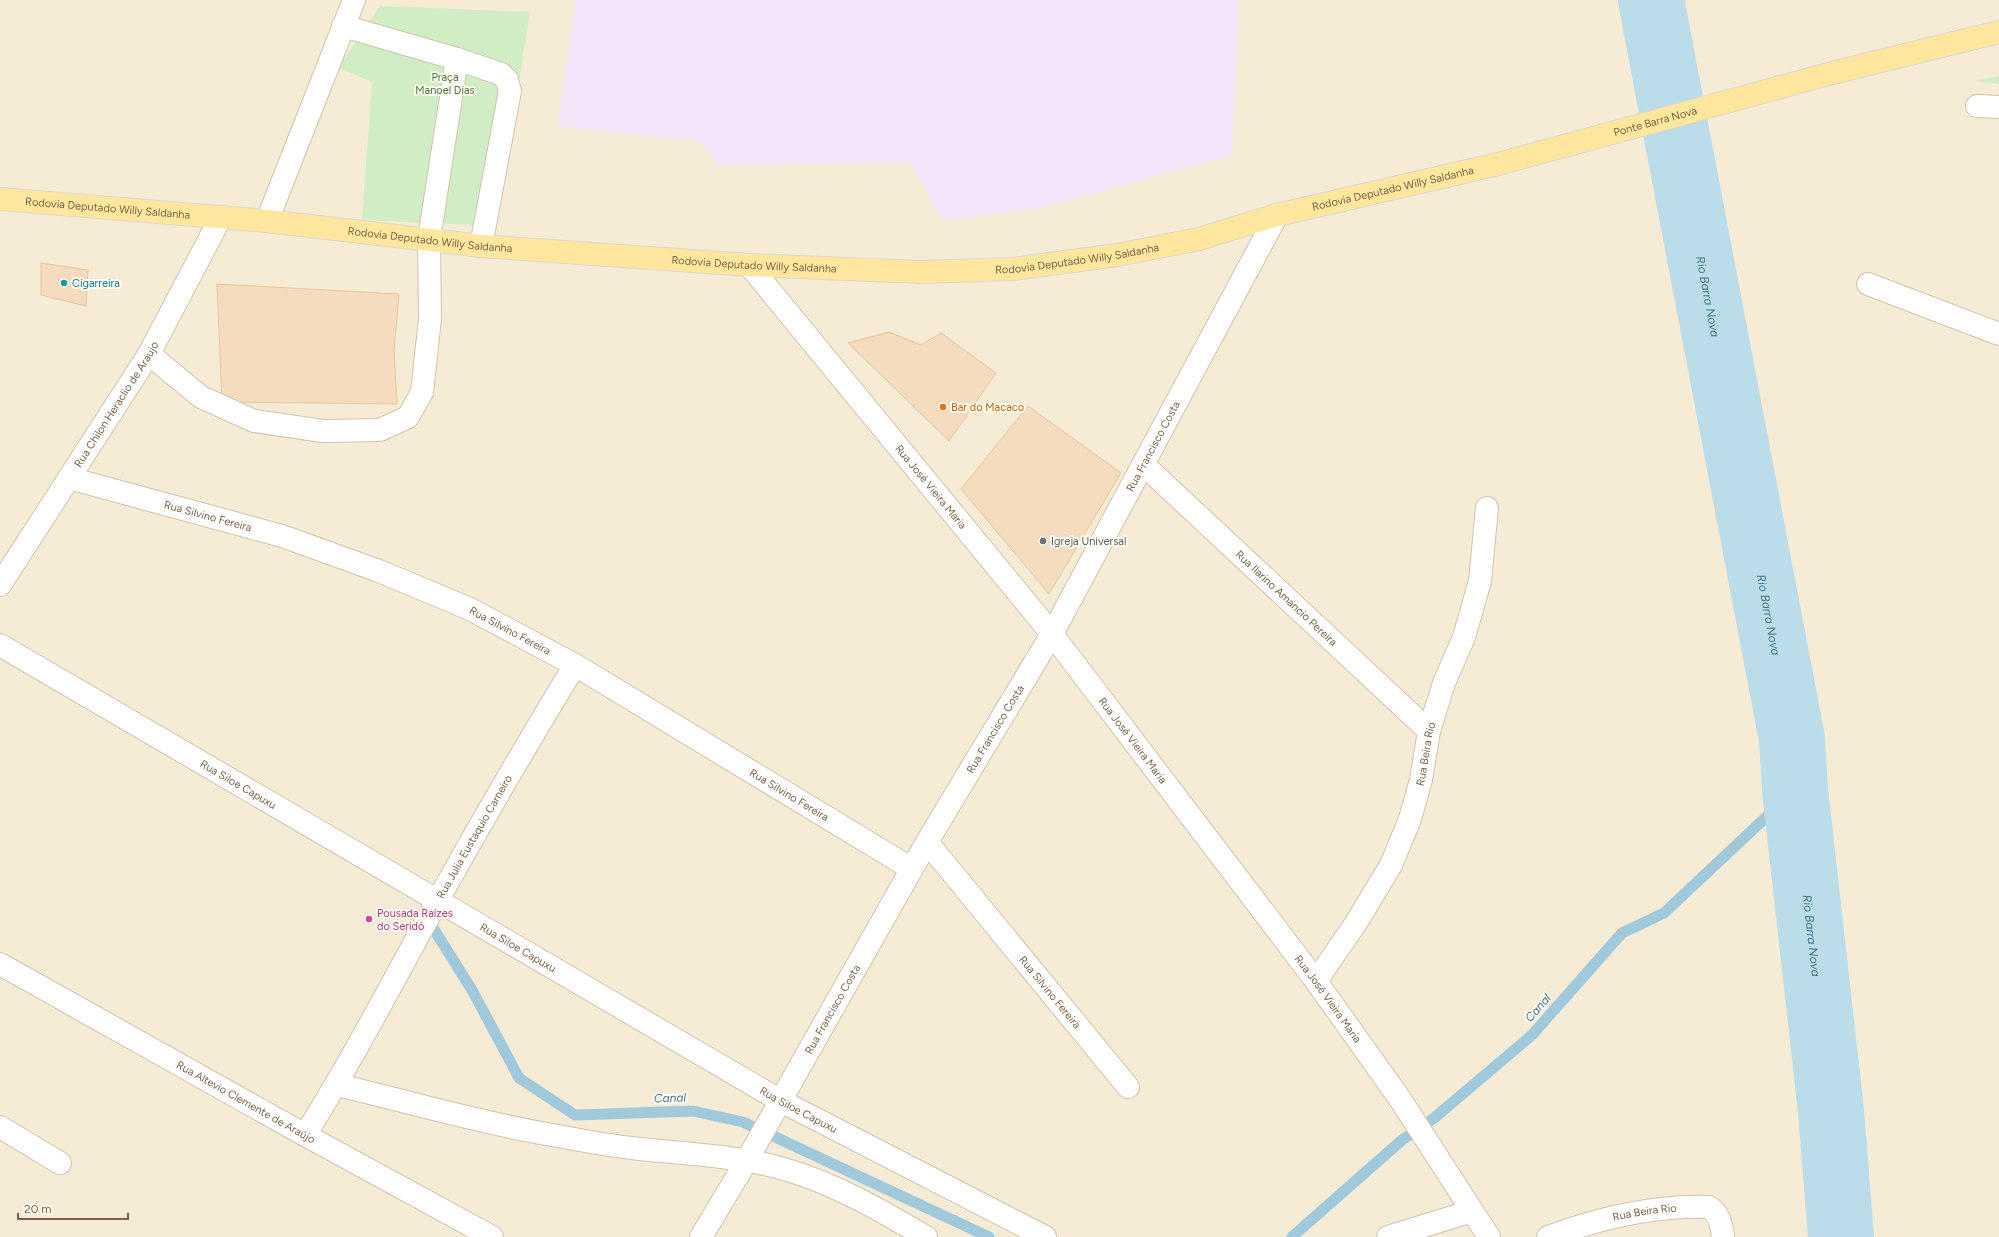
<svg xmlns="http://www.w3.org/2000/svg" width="1999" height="1237" font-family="Figtree,sans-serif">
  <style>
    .residential { fill: #f6ecd6 }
    .education { fill: #f6e4fb }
    .green { fill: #d0edc5 }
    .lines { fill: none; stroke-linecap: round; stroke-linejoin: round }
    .stream { stroke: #a0cadc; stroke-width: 11 }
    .river { stroke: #bbdce9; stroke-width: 66 }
    .building { fill: #f5dcbe; stroke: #e9c59d }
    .service-casing { stroke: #d2c2ac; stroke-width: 24 }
    .minor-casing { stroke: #d2c2ac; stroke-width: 24 }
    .secondary-casing { stroke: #d5c3aa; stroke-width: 24 }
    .primary-casing { stroke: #ddd6d0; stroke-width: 24 }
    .service { stroke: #fff; stroke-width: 22 }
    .minor { stroke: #fff; stroke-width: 22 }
    .secondary { stroke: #fff; stroke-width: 22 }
    .primary { stroke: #ffe89e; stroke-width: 22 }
    .culture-dot { fill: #0f9aa8; stroke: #fffbf0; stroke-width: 1.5 }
    .food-dot { fill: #e8710a; stroke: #fffbf0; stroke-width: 1.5 }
    .worship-dot { fill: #6b7280; stroke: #fffbf0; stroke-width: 1.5 }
    .hotel-dot { fill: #d1479c; stroke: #fffbf0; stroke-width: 1.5 }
    .labels { text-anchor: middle; stroke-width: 4; stroke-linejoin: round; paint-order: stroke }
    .park-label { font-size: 11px; fill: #477b3d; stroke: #fffbf0 }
    .street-label { font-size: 11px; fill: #7b6249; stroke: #fffbf0 }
    .culture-label { font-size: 11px; fill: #0d838f; stroke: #fffbf0; text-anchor: start }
    .food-label { font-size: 11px; fill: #c56008; stroke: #fffbf0; text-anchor: start }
    .worship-label { font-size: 11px; fill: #5b616d; stroke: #fffbf0; text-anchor: start }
    .hotel-label { font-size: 11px; fill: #b23c85; stroke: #fffbf0; text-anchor: start }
    .water-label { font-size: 12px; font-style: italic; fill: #41778f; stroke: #fffbf0 }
  </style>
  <rect width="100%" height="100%" fill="#fef8e8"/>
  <path class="residential" d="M0,0H1999V1237H0Z"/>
  <path class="education" d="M576,0H1239L1232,155L1041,208L943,221L910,163L718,165L702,142L557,126Z"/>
  <path class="green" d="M380,6L530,12L496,226L362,220L372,82L338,68Z
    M1999,76V84L1974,81Z"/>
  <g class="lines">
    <path class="stream" d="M428,920L472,990L519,1078L575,1115L693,1111L743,1122L989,1237
      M1292,1237L1402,1140L1433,1119L1532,1035L1622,933L1664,913L1795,790"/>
    <path class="river" id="s1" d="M1651,0L1792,739L1795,790L1831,1111L1841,1237"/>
  </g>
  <path class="building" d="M41,263L88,270L86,306L41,295Z
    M217,284L399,294L394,351L397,404L222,402Z
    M889,332L921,345L941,333L996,373L949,441L848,343Z
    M1028,406L1121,473L1049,594L961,489Z"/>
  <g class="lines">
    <defs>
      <path id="service" d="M149,354L201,397L254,421L323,431L380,430L408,417L422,392L430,319L429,239"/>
      <g id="minor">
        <path d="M343,26L457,59L501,74L507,80L510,91L481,246"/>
        <path d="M1977,106L1999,107"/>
        <path d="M267,221L354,0"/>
        <path d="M429,239L457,59"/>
        <path id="s2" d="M749,265L1052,634L1316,981L1400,1099L1489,1237"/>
        <path d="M1868,284L1999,334"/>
        <path id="s3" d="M1144,465L1429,731"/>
        <path id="s4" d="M69,478L282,536L379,571L470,609L575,665L912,869"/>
        <path id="s5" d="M0,645L781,1101L1045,1237"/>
        <path id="s6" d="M927,842L1128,1087"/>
        <path id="s7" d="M0,964L305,1135L492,1237"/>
        <path id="s8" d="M1316,981L1356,923L1391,865L1410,819L1421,780L1429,731L1444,683L1464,637L1480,581L1487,508"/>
        <path d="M337,1085C407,1101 476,1122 547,1134C575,1139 604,1145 632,1148C683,1154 735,1155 784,1169C834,1183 882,1211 926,1237"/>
        <path d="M0,1127L60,1163"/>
        <path id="s9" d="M305,1135C353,1059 394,979 438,900C482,821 528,742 575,665"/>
        <path id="s10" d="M701,1237L747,1160L927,842L1052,634L1277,215"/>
        <path d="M1388,1237L1472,1211"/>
        <path id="s11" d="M1548,1237C1600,1218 1653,1205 1709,1207C1719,1213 1722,1226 1723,1237"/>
      </g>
      <g id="secondary">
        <path id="s12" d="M0,585L149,354L221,217"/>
      </g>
      <g id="primary">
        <path id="s13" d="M0,199L267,221L481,246L749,265L921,272L1013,269L1117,255L1199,239L1277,215L1498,164L1836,72L1999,32"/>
      </g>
    </defs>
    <use href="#service" class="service-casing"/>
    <use href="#minor" class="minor-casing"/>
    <use href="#secondary" class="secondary-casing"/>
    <use href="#primary" class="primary-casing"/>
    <use href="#service" class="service"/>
    <use href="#minor" class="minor"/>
    <use href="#secondary" class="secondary"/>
    <use href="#primary" class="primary"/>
  </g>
  <circle class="culture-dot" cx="64" cy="283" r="4"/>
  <circle class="food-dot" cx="943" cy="407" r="4"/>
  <circle class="worship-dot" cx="1043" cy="541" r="4"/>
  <circle class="hotel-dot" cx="369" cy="919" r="4"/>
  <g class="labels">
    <g class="park-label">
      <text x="445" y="81">Praça<tspan x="445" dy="13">Manoel Dias</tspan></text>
    </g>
    <g class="street-label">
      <text dy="4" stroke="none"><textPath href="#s13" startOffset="1676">Ponte Barra Nova</textPath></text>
      <text dy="4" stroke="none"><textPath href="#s13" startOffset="1405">Rodovia Deputado Willy Saldanha</textPath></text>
      <text dy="4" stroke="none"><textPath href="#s13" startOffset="108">Rodovia Deputado Willy Saldanha</textPath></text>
      <text dy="4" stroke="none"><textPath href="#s13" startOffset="432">Rodovia Deputado Willy Saldanha</textPath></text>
      <text dy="4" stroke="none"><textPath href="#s13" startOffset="1081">Rodovia Deputado Willy Saldanha</textPath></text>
      <text dy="4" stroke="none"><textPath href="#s13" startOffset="757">Rodovia Deputado Willy Saldanha</textPath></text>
      <text dy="4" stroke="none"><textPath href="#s12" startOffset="215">Rua Chilon Heraclio de Araujo</textPath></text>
      <text dy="4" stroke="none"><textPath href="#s10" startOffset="911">Rua Francisco Costa</textPath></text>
      <text dy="4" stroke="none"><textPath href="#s2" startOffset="287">Rua José Vieira Maria</textPath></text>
      <text dy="4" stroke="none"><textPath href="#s4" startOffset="144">Rua Silvino Fereira</textPath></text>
      <text dy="4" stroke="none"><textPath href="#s3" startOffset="195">Rua Ilarino Amancio Pereira</textPath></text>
      <text dy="4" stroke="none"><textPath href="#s4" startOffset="468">Rua Silvino Fereira</textPath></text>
      <text dy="4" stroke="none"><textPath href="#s10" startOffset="587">Rua Francisco Costa</textPath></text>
      <text dy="4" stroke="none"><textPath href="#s2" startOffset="611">Rua José Vieira Maria</textPath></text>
      <text dy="4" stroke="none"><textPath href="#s8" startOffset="255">Rua Beira Rio</textPath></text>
      <text dy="4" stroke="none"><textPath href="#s5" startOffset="276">Rua Siloe Capuxu</textPath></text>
      <text dy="4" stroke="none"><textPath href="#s4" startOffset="792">Rua Silvino Fereira</textPath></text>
      <text dy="4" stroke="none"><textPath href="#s9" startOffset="343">Rua Julia Eustaquio Carneiro</textPath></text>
      <text dy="4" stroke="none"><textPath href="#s5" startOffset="600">Rua Siloe Capuxu</textPath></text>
      <text dy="4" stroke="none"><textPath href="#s6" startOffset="194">Rua Silvino Fereira</textPath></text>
      <text dy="4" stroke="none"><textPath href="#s2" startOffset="935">Rua José Vieira Maria</textPath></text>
      <text dy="4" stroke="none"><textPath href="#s10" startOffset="263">Rua Francisco Costa</textPath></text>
      <text dy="4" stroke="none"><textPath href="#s7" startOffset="282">Rua Altevio Clemente de Araújo</textPath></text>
      <text dy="4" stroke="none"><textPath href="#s5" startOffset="924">Rua Siloe Capuxu</textPath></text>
      <text dy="4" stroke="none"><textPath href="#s11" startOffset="100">Rua Beira Rio</textPath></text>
    </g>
    <g class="culture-label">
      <text x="72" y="287">Cigarreira</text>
    </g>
    <g class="food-label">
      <text x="951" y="411">Bar do Macaco</text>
    </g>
    <g class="worship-label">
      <text x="1051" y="545">Igreja Universal</text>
    </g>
    <g class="hotel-label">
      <text x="377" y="917">Pousada Raízes<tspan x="377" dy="13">do Seridó</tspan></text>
    </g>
    <g class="water-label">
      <text dy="4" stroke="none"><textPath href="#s1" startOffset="302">Rio Barra Nova</textPath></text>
      <text dy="4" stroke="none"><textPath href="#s1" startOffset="626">Rio Barra Nova</textPath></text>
      <text dy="4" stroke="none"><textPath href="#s1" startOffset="950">Rio Barra Nova</textPath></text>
      <text transform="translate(1538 1008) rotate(-49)" y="4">Canal</text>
      <text transform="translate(670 1098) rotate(-2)" y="4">Canal</text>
    </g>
  </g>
  <path d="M18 1213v6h110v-6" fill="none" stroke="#7b6249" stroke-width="2"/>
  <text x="24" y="1213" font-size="12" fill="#7b6249" stroke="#fffbf0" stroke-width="3" paint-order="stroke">20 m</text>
</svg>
